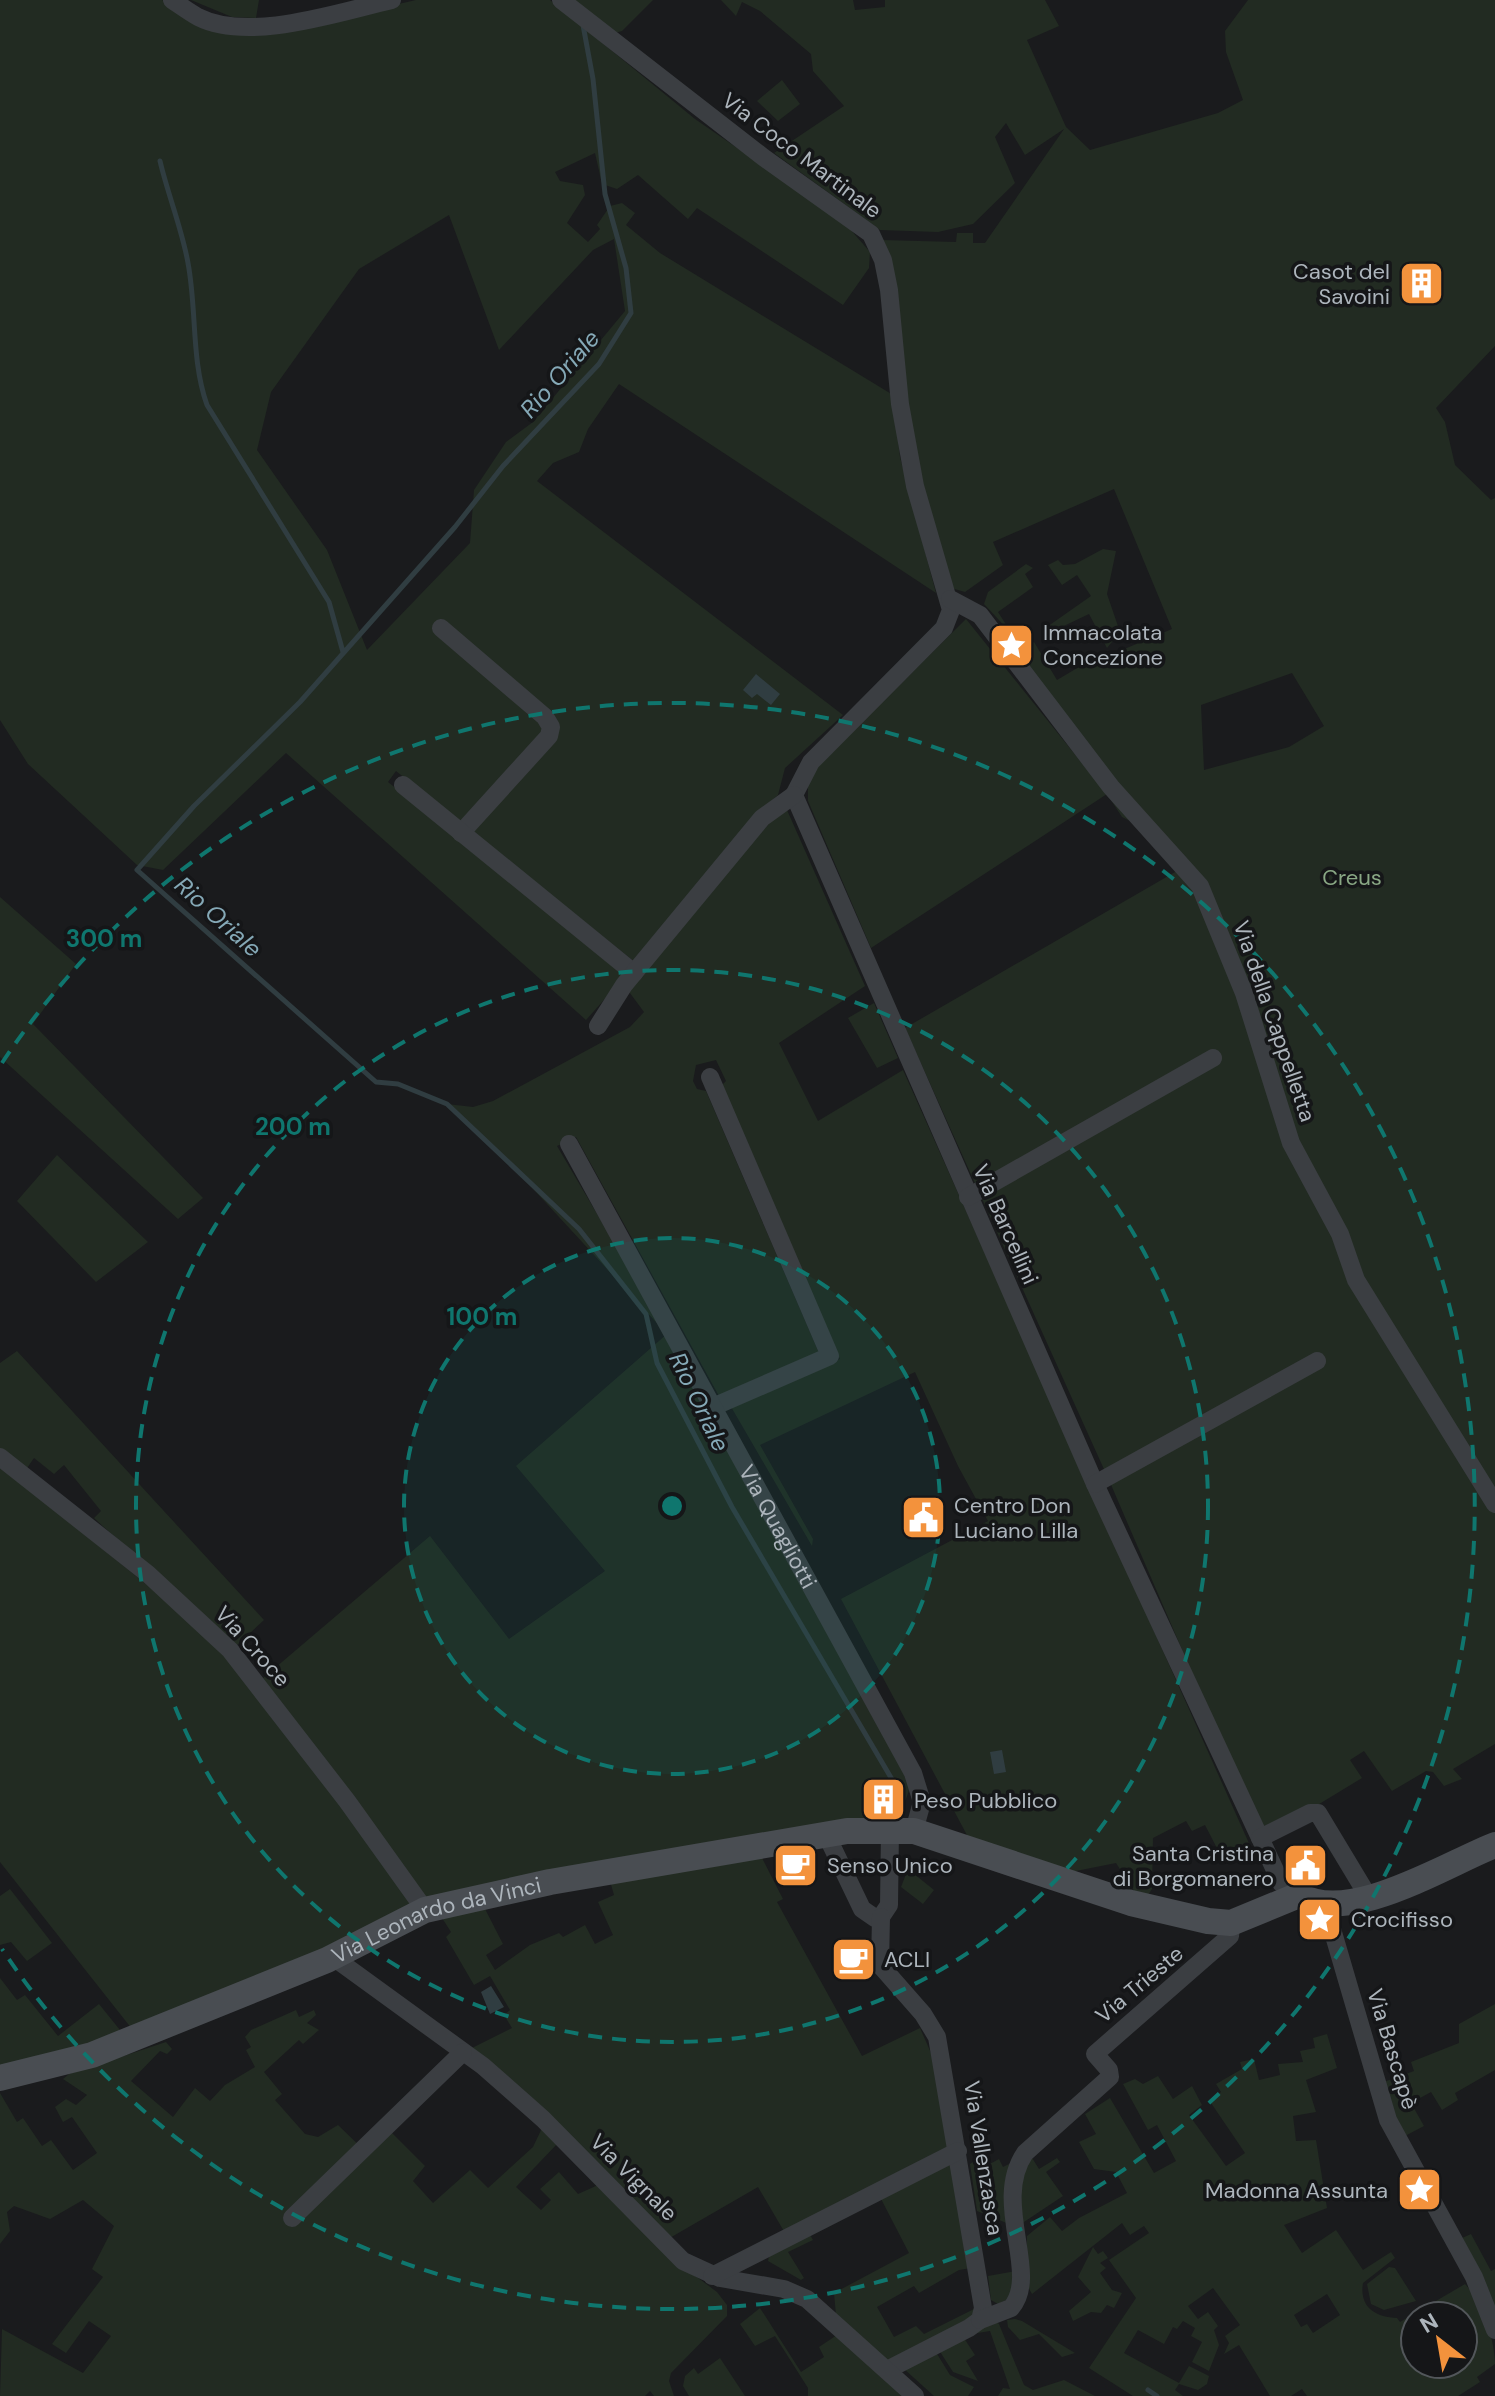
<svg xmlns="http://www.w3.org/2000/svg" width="1495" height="2396" font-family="'DM Sans',sans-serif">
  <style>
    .green { fill: #222b22; fill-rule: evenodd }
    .water { fill: #303d41 }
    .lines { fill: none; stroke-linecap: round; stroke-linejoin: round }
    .stream { stroke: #303d41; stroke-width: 5 }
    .street { stroke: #3b3e42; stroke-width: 18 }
    .secondary { stroke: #494d52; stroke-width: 26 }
    .ring { fill: none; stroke: #0f766e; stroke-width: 4; stroke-dasharray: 14 10 }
    .labels { text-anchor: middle; stroke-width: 7; stroke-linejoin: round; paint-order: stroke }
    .street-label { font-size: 22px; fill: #adb5bc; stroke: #151618 }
    .poi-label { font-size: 22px; fill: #adb5bc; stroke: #151618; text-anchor: start }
    .park-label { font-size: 22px; fill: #89a784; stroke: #151618 }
    .water-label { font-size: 24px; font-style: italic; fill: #85a9b7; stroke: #151618 }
    .centre { fill: #0f766e; stroke: #151618; stroke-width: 4 }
    .ring-label { font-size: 24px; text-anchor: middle; font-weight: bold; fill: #0f766e; stroke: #151618; stroke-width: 7; stroke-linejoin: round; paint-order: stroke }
  </style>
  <rect width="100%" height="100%" fill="#1a1b1d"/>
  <path class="green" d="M0,0H162L198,22L286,30L416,0H550L695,119L843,221L870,252L869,268L843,305L697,208L688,219L638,175L617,189L602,184L595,153L555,172L560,181L583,185L585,195L567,223L588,242L600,229L597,225L610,206L622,203L635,213L626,225L660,253L893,395L900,457L936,593L619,384L588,429L579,452L553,463L537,481L843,715L785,768L778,795L760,811L636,963L396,771L388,782L628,973L586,1020L286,753L163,870L137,865L28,764L0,720ZM449,215L499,350L593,250L614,239L625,311L533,422L506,442L474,490L470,543L367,650L327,550L257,450L271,392L359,269Z
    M191,0H259L256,18L232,17Z
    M572,0H653L622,31L615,33Z
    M721,0H853L855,10L885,7V0H1045L1059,26L1027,40L1066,127L1090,150L1218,113L1243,100L1226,52L1225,31L1248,0H1495V346L1436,408L1445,422L1455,465L1491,500L1495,498V1744L1453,1769L1462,1779L1444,1786L1433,1772L1426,1771L1392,1791L1364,1751L1350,1760L1362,1778L1306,1812L1261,1833L1112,1487L905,1028L1182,868L1148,830L1122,817L1107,794L871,948L808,801V783L819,765L966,619L1106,793L1017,652L1034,642L1057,680L1089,661L1104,666L1122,650L1172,629L1114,489L993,542L1003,565L965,592L951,588L918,488L882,240L956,242L957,233H973V243H985L1064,129L1025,155L1006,123L995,137L1015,183L973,224L938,232L880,230L774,153L844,106L813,71L811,54L760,11L742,2L736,16ZM1292,673L1324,726L1289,747L1204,770L1201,705Z
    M782,80L800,104L778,121L757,101Z
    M1103,549L1116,551L1107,594L1120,632L1107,648L1089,614L1047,634L1044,629L1091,596L1077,575L1062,585L1048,565L1058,560L1063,565L1075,564Z
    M1026,564L1033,568L1025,574L1033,587L998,612L1012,634L984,604L988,592Z
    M787,810L865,986L779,1043L818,1121L903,1070L1252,1850L1223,1860L1205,1825L1192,1831L1186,1821L1153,1838L1152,1889L1146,1898L1138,1897L1116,1863L1056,1875L976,1852L841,1599L988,1521L958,1466L915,1372L760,1445L813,1539L812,1546L730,1405L840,1359L721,1086L726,1081L716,1060L696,1065L693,1081L697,1089L706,1091L819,1353L719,1396L576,1137L557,1146L711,1407L910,1785C906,1806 899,1812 879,1821L425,1899L262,1679L430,1536L509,1639L605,1571L516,1466L667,1334L499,1152L447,1104L473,1107L493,1101L630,1027L644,1012L624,985L776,816Z
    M0,897L76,964L33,1024L203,1198L178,1219L0,1057Z
    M874,1003L898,1058L877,1068L848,1018Z
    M57,1155L148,1242L96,1282L17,1201Z
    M17,1351L264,1620L235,1647L94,1518L101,1511L64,1465L54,1474L34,1458L25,1471L0,1450V1363Z
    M0,1466L230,1652L418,1905L329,1950L132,2029L0,1862Z
    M760,1854L783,1899L777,1902L862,2056L920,2028L942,2078L952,2150L785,2233L758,2187L668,2239L470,2049L512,2028L504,2015L510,2010L490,1976L474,1985L446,1937L451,1932L442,1918L484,1907L503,1944L486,1955L495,1970L530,1945L559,1933L563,1937L585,1925L595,1944L613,1935L598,1902L614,1895L610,1881Z
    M908,1869L934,1890L923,1904L901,1887Z
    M10,1889L52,1943L27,1961L11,1942L0,1945V1896Z
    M0,1978L17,2000L25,1995L58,2036L99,2004L124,2035L0,2070Z
    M1495,2004V2070L1455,2093L1458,2100L1442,2110L1431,2092L1411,2103L1424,2126L1405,2136L1378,2084L1414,2071L1411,2062L1459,2043V2024Z
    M296,2010L299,2017L314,2010L316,2015L307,2023L319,2030L303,2044L299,2040L264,2072L282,2094L275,2100L305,2134L318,2137L338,2125L368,2154L392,2133L425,2166L413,2181L433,2203L470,2170L488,2188L533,2147L543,2126L558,2143L516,2187L541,2210L551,2200L540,2189L559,2172L578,2194L598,2185L682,2266L717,2292L727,2305V2316L671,2373L669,2381L674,2396H654L650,2391L645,2396H0L2,2329L83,2373L111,2336L89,2321L66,2353L52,2344L103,2277L92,2269L114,2226L83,2200L50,2219L14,2206L7,2212L10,2231L0,2244V2093L17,2122L23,2118L42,2146L51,2140L73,2170L97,2153L72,2117L63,2122L55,2107L66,2099L76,2105L87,2095L63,2079L69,2074L166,2042L172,2049L167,2054L160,2051L131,2081L173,2117L195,2088L210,2101L225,2085L255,2067L246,2050L251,2047L245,2037L251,2030Z
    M1327,2034L1337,2068L1306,2080L1316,2112L1293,2116L1296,2141L1316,2140L1327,2208L1284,2225L1302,2253L1336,2230L1363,2270L1391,2252L1395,2258L1363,2283C1359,2307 1375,2317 1397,2318L1400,2322L1465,2284C1482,2301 1495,2340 1495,2364L1477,2377L1480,2382L1458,2396H1307L1302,2389L1291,2396H1270L1239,2345L1224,2354L1229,2343L1225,2336L1240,2325L1213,2288L1188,2306L1198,2319L1208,2312L1218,2326L1214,2330L1219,2345L1209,2371L1192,2362L1202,2342L1191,2336L1195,2328L1183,2321L1177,2329L1173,2327L1164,2344L1138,2330L1124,2353L1179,2383L1189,2366L1209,2376L1207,2384L1198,2390L1179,2384L1175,2390L1183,2396H1133L1089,2368L1136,2298L1109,2260L1149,2233L1144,2226L1130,2235L1122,2223L1032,2294L1027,2285V2236L1050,2217L1062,2231L1079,2218L1127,2193L1116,2172L1094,2169L1079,2142L1096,2134L1085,2114L1110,2098L1154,2173L1176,2161L1157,2125L1148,2130L1123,2084L1135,2079L1143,2084L1158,2076L1173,2099L1192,2086L1202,2105L1189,2115L1226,2166L1245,2153L1209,2100L1221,2092L1216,2084L1242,2069L1240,2062L1254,2059L1259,2080L1280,2075L1278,2064L1303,2062L1300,2051L1315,2048L1313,2038ZM1327,2294L1340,2315L1313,2333L1307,2324L1301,2327L1294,2315ZM1415,2316H1463V2364H1415Z
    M1029,2153L1039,2169L1057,2158L1060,2162L1046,2172L1063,2196L1018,2226L1015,2206Z
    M999,2159L1003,2167L1015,2161L1009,2224L977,2211L970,2164L974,2161L980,2177L986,2166Z
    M952,2162L971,2268L959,2270L919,2293L914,2286L877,2307L894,2337L916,2326L924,2334L978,2307L979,2317L889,2364L836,2315L834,2293L909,2253L879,2195Z
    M809,2233L813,2240L788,2252L804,2278L801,2280L768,2261L770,2252Z
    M1471,2234L1491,2271L1495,2269V2313L1460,2239Z
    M1093,2247L1098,2254L1103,2251L1108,2258L1100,2263L1106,2268L1100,2273L1112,2290L1122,2293L1114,2308L1107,2305L1101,2313L1091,2312L1073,2321L1069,2311L1091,2292L1078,2277Z
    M1389,2267L1395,2268L1416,2301L1384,2310L1371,2304L1367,2284Z
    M1016,2271L1010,2298L998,2304L991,2300L988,2276Z
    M760,2308L801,2372L824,2357L819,2347L837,2335L902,2396H808V2388L775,2336L755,2346L740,2324Z
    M992,2318L999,2324L1024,2385L1033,2390L1064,2380L1095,2396H998L1003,2388L1010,2389L990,2331L978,2333L977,2329Z
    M1015,2319L1022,2321L1075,2353L1062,2357L1039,2334L1020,2340L1008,2327L1007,2320Z
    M962,2335L975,2355L966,2361L978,2381L953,2372L937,2347Z
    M934,2349L950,2375L974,2387L968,2396H934L903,2368Z
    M720,2358L745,2396H689L683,2386L685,2376L694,2368L698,2374Z"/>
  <path class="water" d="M756,674L780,694L771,705L757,694L752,698L743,690Z
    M1002,1750L1006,1772L994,1774L990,1752Z
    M491,1986L504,2007L490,2014L481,1992Z"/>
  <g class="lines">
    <path class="stream" d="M583,25L593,79L605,194L626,268L631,313L599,364L503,466L455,527L300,702L194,806L137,870L376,1082L398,1084L447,1104L579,1229L646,1314L657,1363L732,1507L900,1793
      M160,161C168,195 182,229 188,263C197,311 191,360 207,405L329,602L343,652
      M1148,2390L1157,2396"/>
    <g class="street">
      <path d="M172,0C181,6 189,12 198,17C249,43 339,12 392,0"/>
      <path d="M561,0L763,157L871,234L883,260L889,290L900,404L915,486L951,610L944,628L811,762L794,795L1095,1484L1281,1883L1299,1895"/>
      <path d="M950,599L980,615L1111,787L1200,886L1244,993L1291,1143L1340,1234L1356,1280L1495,1504"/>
      <path d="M441,628L545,717L551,727L549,736L461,833"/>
      <path d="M403,785L634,973"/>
      <path d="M598,1026L624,985L762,818L794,795"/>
      <path d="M710,1077L830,1356L715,1406"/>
      <path id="s1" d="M569,1144L913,1773L922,1802L914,1831"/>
      <path d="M968,1197L1213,1058"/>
      <path d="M0,1457L148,1574L230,1650L347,1801L425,1910"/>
      <path d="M1095,1484L1317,1361"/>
      <path d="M826,1834L862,1909L875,1918L881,1917L889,1905L890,1830"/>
      <path d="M1260,1838L1310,1813H1318L1368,1896"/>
      <path d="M1325,1905L1388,2120L1474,2277L1495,2330"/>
      <path d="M881,1917L880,1965L923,2014L937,2037L983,2308L980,2320L969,2328L887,2370"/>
      <path d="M333,1957L483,2066L543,2119L683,2261L720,2278L784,2289L807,2299L915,2396"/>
      <path d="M292,2218L463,2052"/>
      <path d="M712,2276L958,2151"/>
      <path d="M980,2320L1011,2308C1041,2274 991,2203 1025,2153L1110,2077L1109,2070L1095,2054L1230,1936L1231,1923"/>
    </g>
    <path class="secondary" id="s2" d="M0,2078L92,2055L327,1960L425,1910L550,1882L847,1831H914L1131,1903L1208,1921L1231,1923L1299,1895C1349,1926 1446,1864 1495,1845"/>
  </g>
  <circle cx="672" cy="1506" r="268" fill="#0f766e" fill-opacity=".12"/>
  <g class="ring">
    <circle cx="672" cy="1506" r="268"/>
    <circle cx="672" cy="1506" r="536"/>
    <path d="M2 1063A803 803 0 1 1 2 1949"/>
  </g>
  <defs>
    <symbol id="building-square" viewBox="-11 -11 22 22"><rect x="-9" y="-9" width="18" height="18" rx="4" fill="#f3923c" stroke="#151618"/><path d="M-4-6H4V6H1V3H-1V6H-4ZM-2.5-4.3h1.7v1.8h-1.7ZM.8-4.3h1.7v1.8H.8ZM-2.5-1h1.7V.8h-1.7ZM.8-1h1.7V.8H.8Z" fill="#fff"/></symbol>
    <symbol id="sight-square" viewBox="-11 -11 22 22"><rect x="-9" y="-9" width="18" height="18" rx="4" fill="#f3923c" stroke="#151618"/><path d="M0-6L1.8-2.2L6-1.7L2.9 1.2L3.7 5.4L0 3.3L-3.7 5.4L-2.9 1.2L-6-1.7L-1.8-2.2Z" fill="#fff"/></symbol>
    <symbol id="civic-square" viewBox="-11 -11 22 22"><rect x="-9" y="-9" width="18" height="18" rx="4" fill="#f3923c" stroke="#151618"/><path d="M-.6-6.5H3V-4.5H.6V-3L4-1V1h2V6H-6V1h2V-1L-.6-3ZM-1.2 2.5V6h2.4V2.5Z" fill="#fff"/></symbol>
    <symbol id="cafe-square" viewBox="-11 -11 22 22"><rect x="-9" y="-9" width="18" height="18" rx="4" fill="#f3923c" stroke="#151618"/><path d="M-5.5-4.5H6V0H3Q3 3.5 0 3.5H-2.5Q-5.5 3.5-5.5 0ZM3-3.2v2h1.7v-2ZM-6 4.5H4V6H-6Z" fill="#fff"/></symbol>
  </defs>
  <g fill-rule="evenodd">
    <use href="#building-square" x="1396" y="258" width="51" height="51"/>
    <use href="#sight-square" x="986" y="620" width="51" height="51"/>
    <use href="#civic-square" x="898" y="1492" width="51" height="51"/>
    <use href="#building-square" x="858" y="1774" width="51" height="51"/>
    <use href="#cafe-square" x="770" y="1840" width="51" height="51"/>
    <use href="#civic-square" x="1280" y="1840" width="51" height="51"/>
    <use href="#sight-square" x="1294" y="1894" width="51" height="51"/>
    <use href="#cafe-square" x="828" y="1934" width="51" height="51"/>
    <use href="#sight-square" x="1394" y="2164" width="51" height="51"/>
  </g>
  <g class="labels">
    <g class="street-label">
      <text transform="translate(802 155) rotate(37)" y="8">Via Coco Martinale</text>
      <text transform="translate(1275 1021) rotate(71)" y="8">Via della Cappelletta</text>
      <text transform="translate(1006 1224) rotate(66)" y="8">Via Barcellini</text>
      <text dy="8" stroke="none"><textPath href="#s1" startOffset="436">Via Quagliotti</textPath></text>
      <text transform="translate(253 1646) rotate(48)" y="8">Via Croce</text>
      <text dy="8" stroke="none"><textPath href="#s2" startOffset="466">Via Leonardo da Vinci</textPath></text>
      <text transform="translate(1139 1984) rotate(-40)" y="8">Via Trieste</text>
      <text transform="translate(1393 2049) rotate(73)" y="8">Via Bascapè</text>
      <text transform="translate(984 2158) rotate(81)" y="8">Via Vallenzasca</text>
      <text transform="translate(634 2177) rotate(45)" y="8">Via Vignale</text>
    </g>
    <g class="poi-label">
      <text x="1390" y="279" text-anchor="end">Casot del<tspan x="1390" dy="25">Savoini</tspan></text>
      <text x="1043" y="640">Immacolata<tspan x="1043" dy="25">Concezione</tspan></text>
      <text x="954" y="1513">Centro Don<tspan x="954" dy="25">Luciano Lilla</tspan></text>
      <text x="914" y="1808">Peso Pubblico</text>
      <text x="1274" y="1861" text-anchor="end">Santa Cristina<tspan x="1274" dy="25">di Borgomanero</tspan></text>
      <text x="827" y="1873">Senso Unico</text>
      <text x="1351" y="1927">Crocifisso</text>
      <text x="884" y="1967">ACLI</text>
      <text x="1388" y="2198" text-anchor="end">Madonna Assunta</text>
    </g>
    <g class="park-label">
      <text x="1352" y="885">Creus</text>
    </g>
    <g class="water-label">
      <text transform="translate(560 374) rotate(-49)" y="8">Rio Oriale</text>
      <text transform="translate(218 917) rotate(42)" y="8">Rio Oriale</text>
      <text transform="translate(699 1402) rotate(64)" y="8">Rio Oriale</text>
    </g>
  </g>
  <circle cx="672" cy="1506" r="12" class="centre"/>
  <g class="ring-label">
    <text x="104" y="947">300 m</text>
    <text x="293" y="1135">200 m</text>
    <text x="482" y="1325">100 m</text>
  </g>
  <g transform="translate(1439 2340) rotate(329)"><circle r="38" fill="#151618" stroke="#52565a" stroke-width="2"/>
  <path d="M0-6L14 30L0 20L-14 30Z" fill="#f3923c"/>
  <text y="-12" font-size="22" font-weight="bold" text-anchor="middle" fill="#adb5bc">N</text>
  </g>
</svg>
